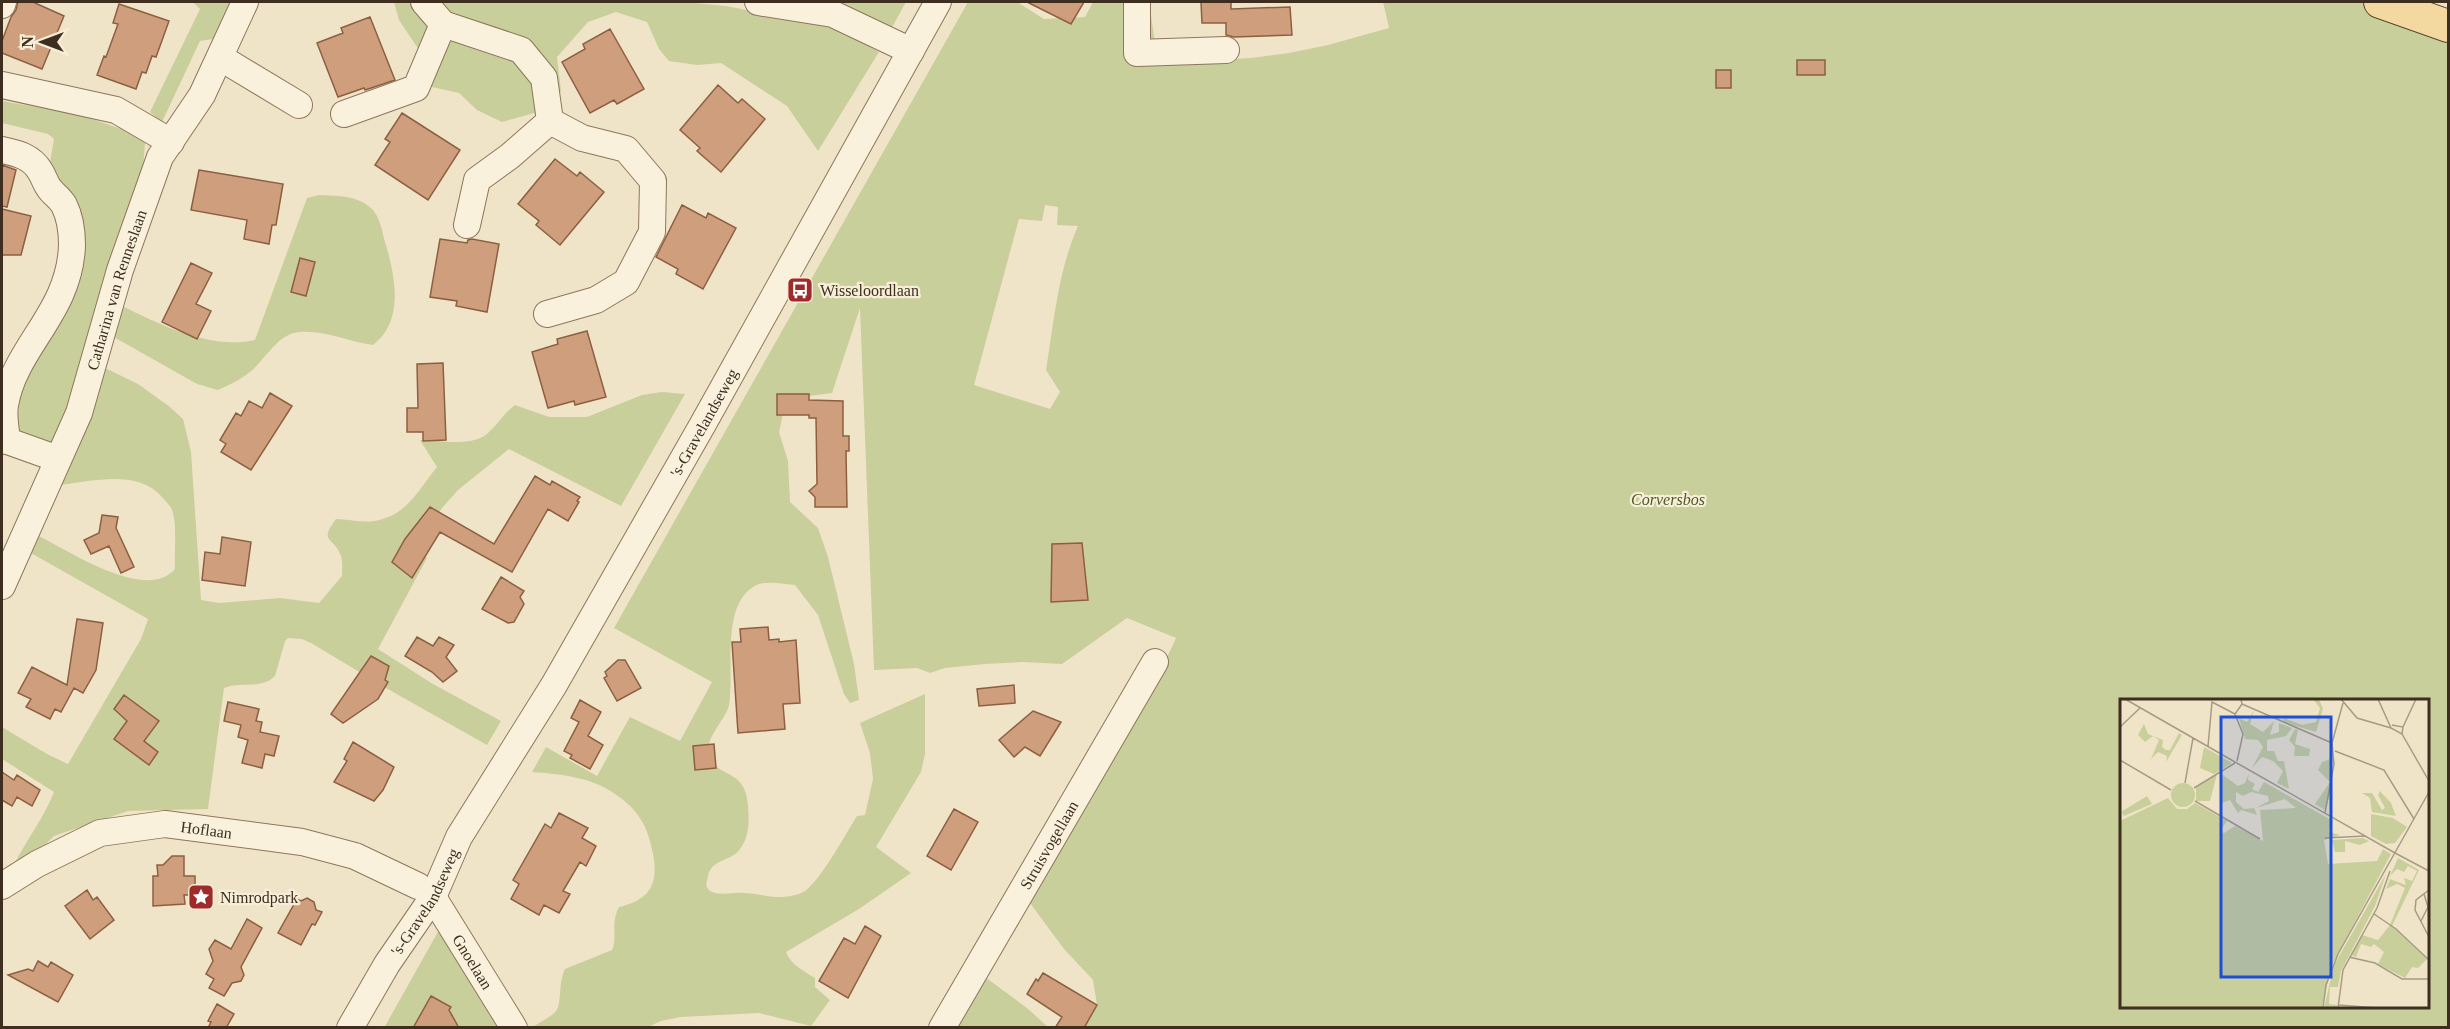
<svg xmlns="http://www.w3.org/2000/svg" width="2450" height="1029" font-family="'Times New Roman',serif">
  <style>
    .green { fill: #c9cf9b; fill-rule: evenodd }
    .building { fill: #cf9f7d; stroke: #8d5f41; stroke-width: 1.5 }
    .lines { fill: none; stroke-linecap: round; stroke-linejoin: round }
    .minor-casing { stroke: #8d765c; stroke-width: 28 }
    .major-casing { stroke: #5b4430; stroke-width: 34 }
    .minor { stroke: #faf1dc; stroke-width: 26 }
    .major { stroke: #f3d9a0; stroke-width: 32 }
    .labels { text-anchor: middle; stroke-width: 4.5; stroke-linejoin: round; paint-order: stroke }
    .street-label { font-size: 16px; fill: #3d2e20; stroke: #f7eed8 }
    .poi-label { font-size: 16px; fill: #3d2e20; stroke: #f7eed8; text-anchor: start }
    .park-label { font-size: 16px; font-style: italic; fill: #4d5a26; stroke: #f7eed8 }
    .inset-road { fill: none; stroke: #a89b85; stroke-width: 1.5 }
    .view { fill: #1d4ed8; fill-opacity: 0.15; stroke: #1d4ed8; stroke-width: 3 }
    .inset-edge { fill: none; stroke: #3d2e20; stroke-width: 3 }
  </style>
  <rect width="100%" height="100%" fill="#f0e4c8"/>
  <path class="green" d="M193,2H229L230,8L213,39L200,41L162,122L150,112L200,9Z
    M394,2H684L726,6L826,26L845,33L879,52L818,151L787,106L721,63L697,65L669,61L659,49L647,22L616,12L588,22L557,57L561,91L542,111L502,122L477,110L459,93L432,87L427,62L399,20Z
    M801,2H906L890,31Z
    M968,2H1017L1044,19L1085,17L1093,2H1149L1158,63L1251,58L1289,53L1328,45L1389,28L1383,2H2365L2448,34V1027H1084L1097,1005L1093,980L1064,949L1030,903L1156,681L1176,638L1127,618L1062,664L1023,662L985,664L945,668L930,673L917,668L874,670L860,308L832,393L809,396L785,404L779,432L788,461L790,502L818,528L828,557L854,664L859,700L850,703L844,694L818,615L795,585C785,584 769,581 759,584C719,600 735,670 729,705C726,720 704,738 709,755C718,780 745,767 748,805C749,820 750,836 740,849C731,862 712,858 708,876C707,881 705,885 708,889C714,897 734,892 743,893C755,893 767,897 779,897C787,897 799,895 805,891C822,878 845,835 857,816L865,815L873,779L870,753L860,723L925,694V754L921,772L876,847L911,873L859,909L786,952C790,964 805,972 815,978V987L830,1000L811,1026L759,1013L681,1017L661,1021L648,1027L531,1028C538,1023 550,1018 556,1011C562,1004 558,983 565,969L612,950C618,937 610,924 619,907C649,900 659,885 653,854C648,827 639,810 615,794C592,777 559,774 532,772L546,747L597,776L630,717L680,741L712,682L614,628ZM1045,205L1058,207L1057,225L1078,226C1058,271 1054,321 1046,370L1060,392L1050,409L974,385L1019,219L1042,221ZM2122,700H2428V1006H2122Z
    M2,101L81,115L124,130L145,143L143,170L66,415L54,447L17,437L19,397L27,376L76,288L47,180L54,139L48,134L2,123Z
    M319,195C337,196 357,195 371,208C380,216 382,232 385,242C395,275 405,321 373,345C348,342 326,330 300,332C278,333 266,359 250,372C240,380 229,385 218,390L197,384L112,336L122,306C162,325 210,350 255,340L307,198Z
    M103,367L138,384L170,407L183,419L191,452L201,600L219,603L280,598L319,603L342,576C342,570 343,562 341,556C334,536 318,543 336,519C348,519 362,523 374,521C407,516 418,490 437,467L420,440C440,440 473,448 489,432C499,423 504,413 515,405L549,417H587L642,395L662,392L685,394L621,506L509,449L458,490L442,508L417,550L427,558L378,649L433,684L501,721L487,745L386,688L311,643L302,639L288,638L285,641L275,676C261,690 241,681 224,688L208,809L128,811L54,836L28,862L14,865C26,840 44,818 54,792L2,759V727L47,754L68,764L141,639L148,619L29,552L37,535C68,550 146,603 175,569C174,553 177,528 173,513C172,507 166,502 162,497C138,469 93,481 60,485Z
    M439,930L497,1027L384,1028Z
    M985,977L1027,1008L1048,1027L956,1028Z"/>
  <path class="building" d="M18,2H33L64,16L42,69L2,53V41L11,17L16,10Z
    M1027,2H1084L1071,24Z
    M1201,2H1231V9L1290,7L1292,35L1234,37L1226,35V23H1202Z
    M119,4L169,21L156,57L152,56L146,73L142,72L136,89L97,75L104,56L106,57L118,24L113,23Z
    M370,17L395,80L365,90L364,88L338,97L317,43L343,33L341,28Z
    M610,29L644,89L617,104L614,100L590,113L562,62L585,49L583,44Z
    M1797,60H1825V75H1797Z
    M1716,70H1731V88H1716Z
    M718,85L738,103L742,99L765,119L721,172L697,151L700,148L680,130Z
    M402,113L460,150L428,200L375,165L390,142L385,139Z
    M555,159L577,176L580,172L604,192L560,245L536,225L539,221L518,204Z
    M2,165L16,170L7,207L2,206Z
    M199,170L283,184L276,225H272L269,244L244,239L247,220L191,210Z
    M682,205L706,218L708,213L736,228L703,289L676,274L678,269L656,257Z
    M2,209L31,216L21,255H2Z
    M440,239L467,243L468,240L472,239L499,244L487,312L456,306L457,301L430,297Z
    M300,258L315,262L306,296L291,292Z
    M191,263L212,273L196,304L211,311L197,339L162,322Z
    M587,331L606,397L575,405L574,401L548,408L532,352L558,344L557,339Z
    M443,363L446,440L423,441V432H407V408H418L417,364Z
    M270,393L292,406L251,470L221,452L226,444L220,440L236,413L241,416L249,401L262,408Z
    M777,394H809V400L843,401V436H849V451H846L847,507H815V497L809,491L817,484L816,418H809V415H777Z
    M535,476L550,485L552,481L580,497L577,501L579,502L568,521L548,509L512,572L440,532L412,578L392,562L405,539L430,507L494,544Z
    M102,515L118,517L116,528L134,567L121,573L109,546L91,554L84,540L99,533Z
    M222,537L251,542L245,586L202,580L205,552L220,554Z
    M1082,543L1088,600L1051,602L1052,544Z
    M501,577L524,591L520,597L524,604L514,622L508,623L482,609Z
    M77,619L103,623L96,670L83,693L74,688L61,712L55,709L50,719L26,707L31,699L18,693L32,667L67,685Z
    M768,627L769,640L779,639V642L796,640L800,703L783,704L785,729L738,733L732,642H741L740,629Z
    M417,637L433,646L439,637L454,645L446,657L457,671L443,682L432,672L405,656Z
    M371,656L389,666L385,680L388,682L378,699L343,723L331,714Z
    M618,660H625L641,688L617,701L604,678L607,676L605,672Z
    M1014,685L1015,703L979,706L977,689Z
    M124,695L159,721L144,741L158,752L149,765L114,739L127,721L114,709Z
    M580,700L601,712L588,736L603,745L590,769L570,758L572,755L564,751L579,722L571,718Z
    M228,702L259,709L256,721L262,722L260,732L279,736L274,756L265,754L262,768L242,763L248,740L238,737L241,725L224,721Z
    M1033,711L1061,722L1040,756L1025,747L1014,757L999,740Z
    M353,742L394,767L383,790L374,801L334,782L347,761L344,759Z
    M714,744L716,768L695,770L693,746Z
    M2,772L14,780L17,775L40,790L32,806L17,797L12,806L2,800Z
    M954,809L978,822L951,870L927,856Z
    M559,813L588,828L582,838L596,846L586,866L580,862L563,891L570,894L559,913L544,905L539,915L511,899L519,884L513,880L545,824L551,828Z
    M172,856H184V876H195V895H184L185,904L153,906V876H158L157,865H163Z
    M87,890L93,900L97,897L114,920L90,939L65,906Z
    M307,898L314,902L316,910L322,912L315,925L312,924L301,945L278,933L297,899L301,901Z
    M247,919L262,928L241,967L244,975L241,981L232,983L224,996L209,988L214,979L206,974L213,961L209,949L215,940L231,949Z
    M865,926L881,936L848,998L819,981L844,938L855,944Z
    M38,961L48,967L51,962L73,975L58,1002L8,975L28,969L33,971Z
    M1043,973L1097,1005L1084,1028H1055L1062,1017L1027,994L1036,979L1038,981Z
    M431,996L451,1007L449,1010L459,1028H413Z
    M217,1004L234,1014L226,1028H208L211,1022L208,1021Z"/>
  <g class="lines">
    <defs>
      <g id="minor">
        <path d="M758,2L833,14L911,51"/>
        <path d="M1137,2V53L1226,50"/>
        <path d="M2,5L3,2"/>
        <path d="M443,24L521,50L544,78L550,121L510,156L477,180L467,225"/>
        <path d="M221,58L299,105"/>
        <path d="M2,85L116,110L171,142"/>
        <path d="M344,114L416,88L443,24L424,2"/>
        <path d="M2,150C17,153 32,157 40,171C44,177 45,183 49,188C53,194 60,198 64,205C70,217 72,232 72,245C70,313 15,346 5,405C3,417 6,429 7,441"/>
        <path d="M547,314L596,300L626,282L652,232L653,181L626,149L582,138L550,121"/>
        <path d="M2,439L58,459"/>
        <path id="s1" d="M2,586L79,413L120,270L160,157L202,95L245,2"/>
        <path id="s2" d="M2,886L37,864L100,833L165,824L302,842L355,856L418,886"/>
        <path id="s3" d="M433,897L514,1028"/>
        <path id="s4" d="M350,1028L387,964L433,897L459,837L554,685L703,424L938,2"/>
        <path id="s5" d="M942,1028L1155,662"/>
      </g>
      <path id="major" d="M2380,2L2448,26"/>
    </defs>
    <use href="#minor" class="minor-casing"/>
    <use href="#major" class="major-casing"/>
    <use href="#minor" class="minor"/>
    <use href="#major" class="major"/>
  </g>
  <defs>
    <symbol id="bus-square" viewBox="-11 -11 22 22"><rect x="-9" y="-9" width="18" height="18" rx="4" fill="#9e2a2b" stroke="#f7eed8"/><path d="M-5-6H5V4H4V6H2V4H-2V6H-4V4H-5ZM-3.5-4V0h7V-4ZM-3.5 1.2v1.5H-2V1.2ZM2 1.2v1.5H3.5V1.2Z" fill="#fff"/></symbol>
    <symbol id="sight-square" viewBox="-11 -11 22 22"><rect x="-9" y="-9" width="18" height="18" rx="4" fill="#9e2a2b" stroke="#f7eed8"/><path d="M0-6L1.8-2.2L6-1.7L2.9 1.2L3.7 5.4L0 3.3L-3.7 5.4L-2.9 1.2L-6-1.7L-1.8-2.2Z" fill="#fff"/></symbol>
  </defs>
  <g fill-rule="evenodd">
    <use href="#bus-square" x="785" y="275" width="30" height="30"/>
    <use href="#sight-square" x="186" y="882" width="30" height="30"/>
  </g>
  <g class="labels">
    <g class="street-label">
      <text dy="6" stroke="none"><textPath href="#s1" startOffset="318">Catharina van Renneslaan</textPath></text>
      <text dy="6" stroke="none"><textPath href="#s4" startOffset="702">'s-Gravelandseweg</textPath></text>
      <text dy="6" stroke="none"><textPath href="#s2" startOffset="219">Hoflaan</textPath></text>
      <text dy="6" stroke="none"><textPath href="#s5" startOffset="212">Struisvogellaan</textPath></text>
      <text dy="6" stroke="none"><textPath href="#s4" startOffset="147">'s-Gravelandseweg</textPath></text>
      <text dy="6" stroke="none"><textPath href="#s3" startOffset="76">Gnoelaan</textPath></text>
    </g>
    <g class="poi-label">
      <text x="820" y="296">Wisseloordlaan</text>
      <text x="220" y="903">Nimrodpark</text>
    </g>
    <g class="park-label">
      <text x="1668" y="505">Corversbos</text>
    </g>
  </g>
  <g transform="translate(2120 699)">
    <rect width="309" height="309" fill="#f0e4c8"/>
    <path d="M193,0H199L203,10L196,33L163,23L164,19L182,26L196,23L200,9ZM134,11L130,25L143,33L154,22L150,36L159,33V24L172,29L166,37L147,41V52H154L158,62H164L169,90L157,84L163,72L153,62L142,58L132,69L143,48L138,41L125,40L119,19L127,23ZM24,25L28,35L43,41L42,48L46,51H50L59,34L62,36L46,63L47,57L38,53L31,60L39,41L33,37L25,43L18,36ZM175,30L178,31L175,45L190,50L189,57H174L175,48L169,41ZM84,48L112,64L94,75L80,69ZM213,59L210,95L205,111L195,105L210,83L198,71L202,63ZM100,74L118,87L125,84L129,74L128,81L135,85L132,90L138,93L144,83L213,122L209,133L220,136L204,141L208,165L257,162L263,150L271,155L211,268L202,309H0V122L48,99L57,110H67L75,104L107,122L100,132L104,134L115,127L143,142L140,111L176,109L165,100L136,109L149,102L148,97L131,93L123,97L116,93V103L124,110L134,109L137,116L121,111L118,114L110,101L102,104ZM97,75L90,102H76V88ZM51 96a12 12 0 1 1 24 0a12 12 0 1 1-24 0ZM260,92L271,104L276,117L252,113L250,99L242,94H252L262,111L265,109L258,96ZM27,97L32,105L4,117L1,113ZM251,115L273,119L287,128L275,144L266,145L251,137ZM243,139L249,142L240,146L225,142V153H215L212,141ZM278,159L299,171L272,227L307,260L298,269L292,268L285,279L258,265L264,253L254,245L251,248L241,245L236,258L231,256L242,236L258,241L270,226L285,189L277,185L266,190L270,180L286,186L284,179L292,182L297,172L288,167L284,173L277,170L270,177ZM266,175L255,207L221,272L218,288H210L209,305L217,306V309H204L214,266Z" fill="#c9cf9b"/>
    <path class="inset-road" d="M5,0L108,59M221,0L237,19L271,29M258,0L271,29L282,35L309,82M122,5L212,44M272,26L283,28L282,35M0,28L20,9M283,28L296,0M88,47L92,3L115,15M215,52L264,71L294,120M108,59L275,154M0,61L51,91M117,62L123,35L115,15L122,5L121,0M65,84L73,39M74,89L115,64M75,102L140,140M205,114L214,65L212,44L223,4M205,139L245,137M275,154L309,172M309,191L296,201L295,211L309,238M254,215L276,230L309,261M301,222L308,208L304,195M229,258L255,264L282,280H309M219,306L257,309M203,309L206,286L218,255L309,93M218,309L223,271L257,209L270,172"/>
    <path class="view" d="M101,18H211V278H101Z"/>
    <rect width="309" height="309" class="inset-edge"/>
  </g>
  <rect width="2450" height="1029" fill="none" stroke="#3d2e20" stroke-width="6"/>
  <g transform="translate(42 42) rotate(270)" stroke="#f7eed8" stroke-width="4.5" paint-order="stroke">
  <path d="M0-4.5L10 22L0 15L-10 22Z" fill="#3d2e20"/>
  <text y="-9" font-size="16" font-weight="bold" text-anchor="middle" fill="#3d2e20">N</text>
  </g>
</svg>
